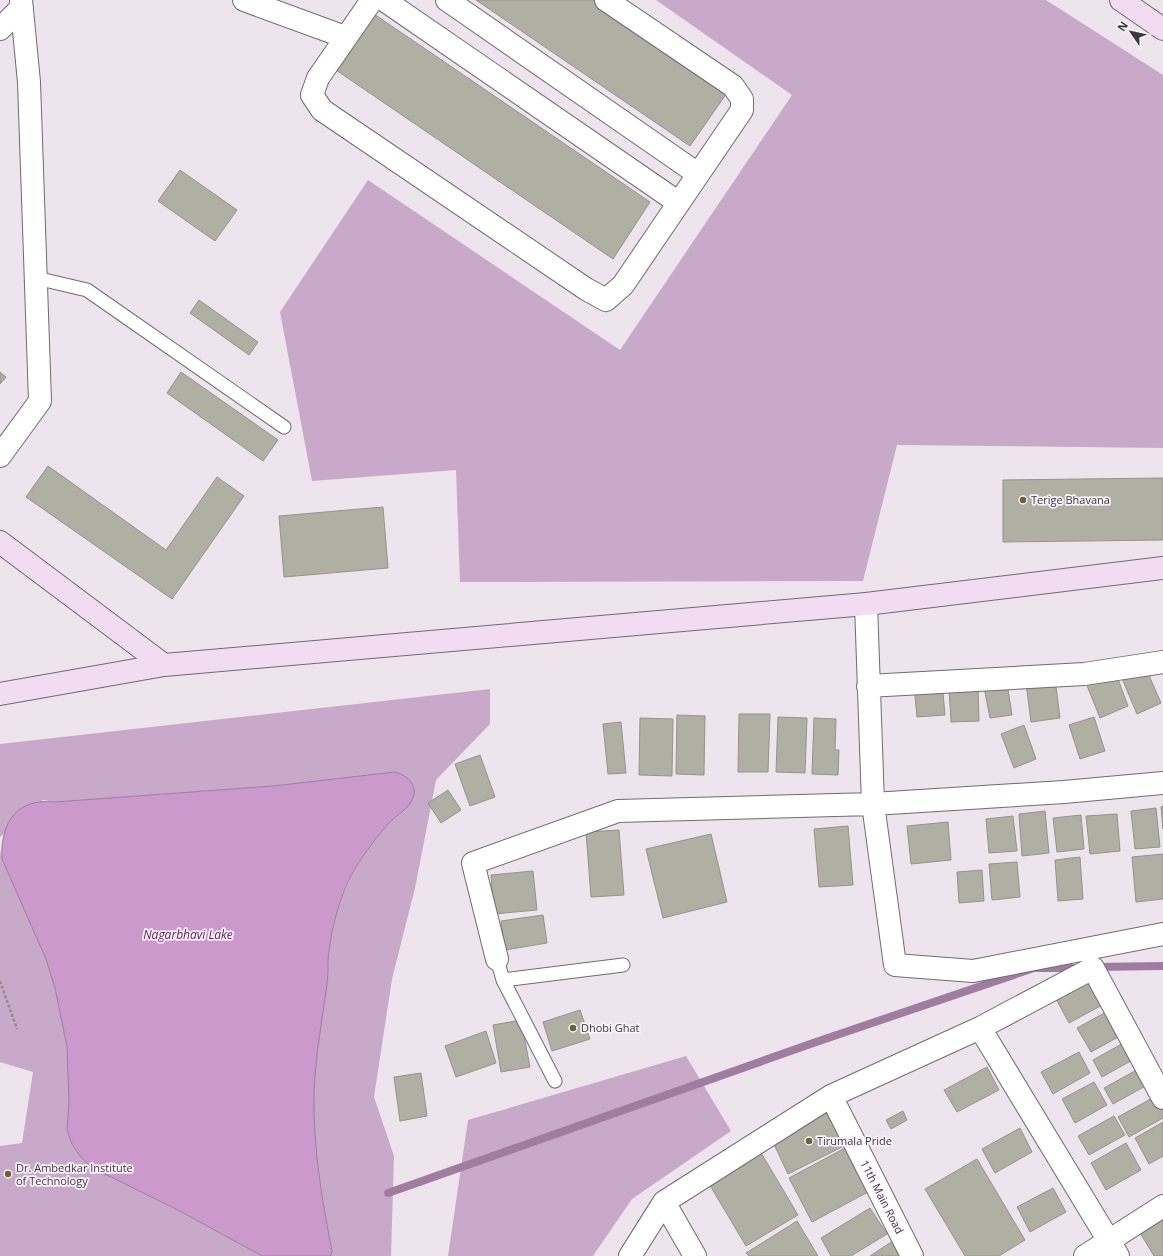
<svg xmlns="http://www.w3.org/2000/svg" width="1163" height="1256" font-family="'Open Sans',sans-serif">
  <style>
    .green { fill: #c9a9c9 }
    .water { fill: #cb99cc; stroke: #a07ca0 }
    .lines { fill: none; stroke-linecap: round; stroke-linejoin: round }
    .stream { stroke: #a07ca0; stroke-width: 8 }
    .building { fill: #b0afa4; stroke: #959489 }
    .lane-casing { stroke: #726972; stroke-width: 15 }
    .street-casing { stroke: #726972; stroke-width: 24 }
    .secondary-casing { stroke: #726972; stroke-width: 24 }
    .path { stroke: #928b92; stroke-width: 2.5; stroke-dasharray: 3 2; stroke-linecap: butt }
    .lane { stroke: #fff; stroke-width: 13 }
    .street { stroke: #fff; stroke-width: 22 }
    .secondary { stroke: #f1dcf2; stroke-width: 22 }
    .poi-dot { fill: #6c6531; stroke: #fbf1fb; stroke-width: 1.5 }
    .labels { text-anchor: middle; stroke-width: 3.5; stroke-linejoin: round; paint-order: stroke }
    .poi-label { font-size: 11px; fill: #3b383b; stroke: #fbf1fb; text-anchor: start }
    .street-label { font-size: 11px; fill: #3b383b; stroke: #fbf1fb }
    .water-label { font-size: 12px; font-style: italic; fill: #5c205f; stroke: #fbf1fb }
  </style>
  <rect width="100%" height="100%" fill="#eee4ee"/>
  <path class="green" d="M656,0H1046L1163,75V448L897,445L863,581L460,582L456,470L312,481L280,312L368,180L620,350L792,95Z
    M490,689V724L436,780L415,888L392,979L374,1097L394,1156L391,1256H331L332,1251C322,1200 313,1147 314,1095C314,1067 318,1040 322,1013C323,1003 326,993 327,983C328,975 328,967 328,959C329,942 333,923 339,906C350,875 366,848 388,824C395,816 405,811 410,803C415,796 414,790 412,783L395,772L273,786L55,802L43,800L0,837V843V744Z
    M0,849L2,859L46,959L55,988L67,1047L69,1102L67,1130L72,1144L80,1156L89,1165L99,1172L111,1177L178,1210L262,1256H0V1146L22,1143L33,1072L0,1062Z
    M686,1056L731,1131L632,1199L593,1256H448L468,1120Z"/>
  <path class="water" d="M395,772C407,775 418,785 413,798C409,809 396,815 388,824C371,844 355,865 345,889C336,911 330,936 328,960C328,968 328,976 327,984C322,1021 315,1057 314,1095C313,1147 322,1200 332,1251L331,1256H262L178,1210L111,1177L99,1172L89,1165L80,1156L72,1144L67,1130L69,1102L67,1047L55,988L46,959L2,859C0,821 18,798 55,802L273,786Z"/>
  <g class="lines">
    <path class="stream" d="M1094,967L1163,966
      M388,1193L819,1041L1034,968H1081"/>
  </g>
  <path class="building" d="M476,0H597L729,90L690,146Z
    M374,14L650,202L613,259L336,70Z
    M180,170L237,210L215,241L158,201Z
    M199,300L258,342L249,355L190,313Z
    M0,372L6,377L0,384Z
    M181,372L278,440L263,461L167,393Z
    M48,466L166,550L217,477L244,496L172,599L26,497Z
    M1163,478V540L1003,542V480Z
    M383,507L388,568L284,577L279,516Z
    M1145,666L1161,703L1137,714L1121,676Z
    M1115,671L1128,706L1100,718L1086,683Z
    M1055,679L1060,718L1031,722L1026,683Z
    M942,682L945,715L917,717L914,685Z
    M1007,683L1012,715L990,718L984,687Z
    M978,687L979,721L951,722L949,688Z
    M739,714H770L768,772H738Z
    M677,715L705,716L704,775L676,774Z
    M778,717L807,718L805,773L776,772Z
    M1094,717L1105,751L1080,759L1069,725Z
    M640,718L673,719L672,776L639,775Z
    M814,718L836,719L835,750H839L838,775L812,774Z
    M621,722L626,773L608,774L603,724Z
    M1024,725L1036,759L1014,768L1001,734Z
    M480,755L495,797L470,806L455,764Z
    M448,790L461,810L441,823L428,803Z
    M1163,806V829L1161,807Z
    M1156,808L1160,847L1135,849L1131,811Z
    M1045,811L1049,853L1022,856L1019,814Z
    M1117,814L1120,851L1090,854L1086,816Z
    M1081,815L1084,849L1057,852L1053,818Z
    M1013,816L1017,851L989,853L986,819Z
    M948,822L951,860L911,864L907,826Z
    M848,826L853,885L819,887L814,829Z
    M619,830L624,895L591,897L586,832Z
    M711,834L727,902L663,918L646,849Z
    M1163,854V899L1136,902L1132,857Z
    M1080,857L1083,899L1058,901L1055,860Z
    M1017,862L1020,897L992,900L989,864Z
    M982,870L984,901L959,903L957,872Z
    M533,871L537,910L494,914L491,875Z
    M543,915L547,943L505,950L501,921Z
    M1092,976L1106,1003L1069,1023L1055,997Z
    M580,1010L590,1039L552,1051L543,1022Z
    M1108,1011L1122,1035L1091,1052L1077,1028Z
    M521,1020L530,1067L501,1072L493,1025Z
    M486,1031L496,1063L456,1077L445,1046Z
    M1127,1041L1136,1058L1102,1077L1093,1060Z
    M1079,1052L1090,1073L1053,1094L1041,1072Z
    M987,1067L999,1090L957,1112L944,1090Z
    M1142,1067L1151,1083L1113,1104L1104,1088Z
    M421,1073L427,1116L400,1121L394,1077Z
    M1094,1082L1107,1105L1075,1123L1062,1099Z
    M1158,1095L1163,1104V1118L1129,1137L1118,1117Z
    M831,1109L848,1144L788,1174L771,1138Z
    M903,1111L907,1120L891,1129L886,1120Z
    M1114,1116L1125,1135L1089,1155L1078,1136Z
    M1163,1122V1156L1149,1164L1135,1138Z
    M1020,1128L1032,1152L995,1173L982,1149Z
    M1126,1143L1141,1170L1106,1190L1091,1163Z
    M757,1146L798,1215L746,1246L705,1177Z
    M845,1148L868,1192L812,1222L789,1178Z
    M977,1159L1025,1240L999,1256H965L925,1189Z
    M1053,1188L1066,1212L1030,1232L1017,1207Z
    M870,1208L887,1234L851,1256H831L821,1238Z
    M1163,1209V1256H1154L1136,1226Z
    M797,1221L818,1256H749L746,1253Z
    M896,1239L907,1256H870Z"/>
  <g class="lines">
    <defs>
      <path id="lane" d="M36,278L87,290L284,427
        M497,959L503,980L555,1081
        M503,980L623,965"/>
      <path id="street" d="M244,0L345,37
        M372,0L318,78L312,95L322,110L586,289L606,300L623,285L742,110V99L733,86L606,0
        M384,0L679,203
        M447,0L698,174
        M0,29L22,7
        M0,456L40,401L29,82L21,0
        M866,604L873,804L895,965L973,971L1163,934
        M868,686L1084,674L1163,662
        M497,959L473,863L618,811L873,804L1064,792L1163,783
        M980,1028L1118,1256
        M831,1096L912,1256
        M664,1202L695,1256
        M630,1256L664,1202L831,1096L980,1028L1093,968L1163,1098
        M1085,1256L1163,1206"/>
      <path id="secondary" d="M1121,0L1163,29
        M0,542L164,665
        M0,694L164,665L866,604L1163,568"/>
    </defs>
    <use href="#lane" class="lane-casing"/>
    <use href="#street" class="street-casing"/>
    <use href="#secondary" class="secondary-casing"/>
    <path class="path" d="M0,981L17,1029"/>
    <use href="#lane" class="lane"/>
    <use href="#street" class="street"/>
    <use href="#secondary" class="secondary"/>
  </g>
  <g class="poi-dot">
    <circle cx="1023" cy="500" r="4"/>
    <circle cx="573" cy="1028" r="4"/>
    <circle cx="809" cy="1141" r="4"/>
    <circle cx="8" cy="1174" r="4"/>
  </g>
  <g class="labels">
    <g class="poi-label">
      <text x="1031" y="504">Terige Bhavana</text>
      <text x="581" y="1032">Dhobi Ghat</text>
      <text x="817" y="1145">Tirumala Pride</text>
      <text x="16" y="1172">Dr. Ambedkar Institute<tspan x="16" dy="13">of Technology</tspan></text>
    </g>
    <g class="street-label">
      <text transform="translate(882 1197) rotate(63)" y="4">11th Main Road</text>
    </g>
    <g class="water-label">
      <text x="188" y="939">Nagarbhavi Lake</text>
    </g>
  </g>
  <g transform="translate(1131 32) rotate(304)" stroke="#fbf1fb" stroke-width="3" paint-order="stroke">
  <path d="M0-3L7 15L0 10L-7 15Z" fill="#3b383b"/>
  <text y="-6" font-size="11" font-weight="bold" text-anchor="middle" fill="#3b383b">N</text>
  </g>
</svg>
